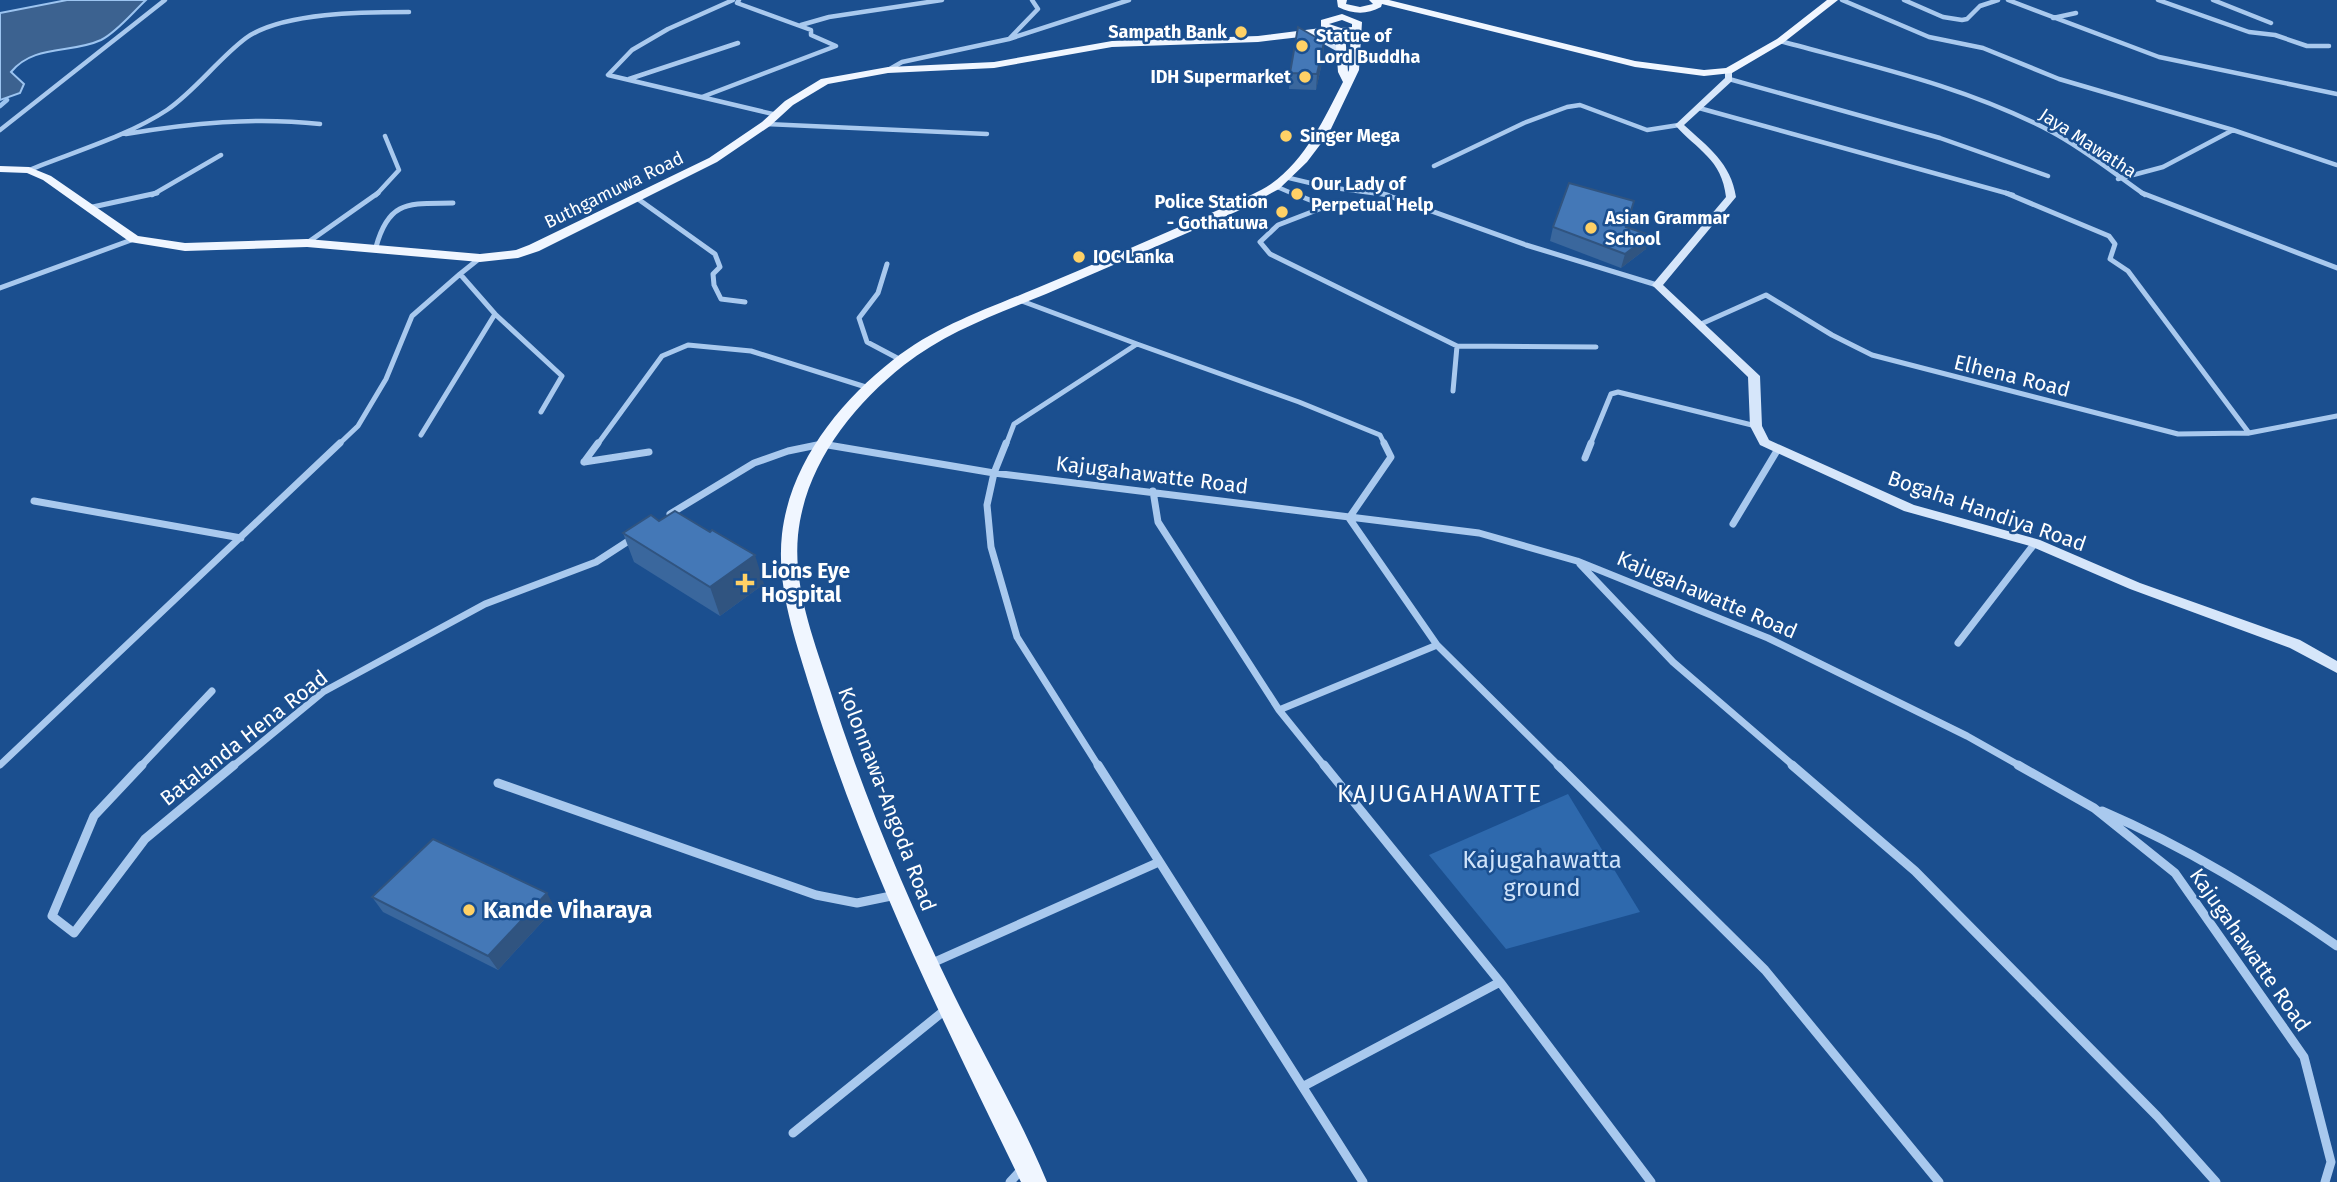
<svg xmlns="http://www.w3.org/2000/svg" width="2337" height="1182" font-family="'Fira Sans',sans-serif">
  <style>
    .green { fill: #2e69ad }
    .water { fill: #3c6290; stroke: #9cc4f0; stroke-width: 2 }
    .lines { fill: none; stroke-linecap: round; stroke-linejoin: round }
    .stream { stroke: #9cc4f0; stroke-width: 4.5 }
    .street-far3 { stroke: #a9c9ee; stroke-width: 4.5 }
    .street-far2 { stroke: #a9c9ee; stroke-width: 5 }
    .street-far1 { stroke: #a9c9ee; stroke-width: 7 }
    .street { stroke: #a9c9ee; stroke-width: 9 }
    .secondary { fill: #d6e6fa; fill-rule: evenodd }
    .primary { fill: #f0f6ff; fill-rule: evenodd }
    .wall { fill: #3a679d }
    .shaded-wall { fill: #305480 }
    .building { fill: #4478b7; stroke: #305480; stroke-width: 2 }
    .poi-dot { fill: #ffd166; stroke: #1b4f8f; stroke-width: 2.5 }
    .labels { text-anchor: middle; stroke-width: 5; stroke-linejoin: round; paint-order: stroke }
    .far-poi-label { font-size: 18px; font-weight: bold; fill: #fff; stroke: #1b4f8f; text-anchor: start }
    .far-street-label { font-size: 18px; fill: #fff; stroke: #1b4f8f }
    .street-label { font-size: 21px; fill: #fff; stroke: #1b4f8f }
    .poi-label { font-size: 21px; font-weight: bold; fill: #fff; stroke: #1b4f8f; text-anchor: start }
    .quarter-label { font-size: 24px; letter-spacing: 2px; fill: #fff; stroke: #1b4f8f }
    .near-park-label { font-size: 24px; fill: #cfe3fa; stroke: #1b4f8f }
    .near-poi-label { font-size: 24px; font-weight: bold; fill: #fff; stroke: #1b4f8f; text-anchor: start }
  </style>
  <rect width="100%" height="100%" fill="#1b4f8f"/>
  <path class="green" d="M1568,794L1640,912L1506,949L1429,855Z"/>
  <path class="water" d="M67,0H146C133,12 117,32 101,40C71,54 34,44 11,72L24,84L20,93L0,100V13Z"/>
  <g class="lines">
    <path class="stream" d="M0,106L7,100"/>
    <path class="street-far3" d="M733,0L668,29L632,50L608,75L777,115
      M1842,0L1929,37L1983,48L2059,79L2233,130L2337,165
      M1904,0L1943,17L1962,20L1967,19L1980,6L1998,0
      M2008,0L2159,57L2337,94
      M2158,0L2249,32L2275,35L2307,46H2329
      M2213,0L2271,23
      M2053,18L2076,13
      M801,25L829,17L942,0
      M1010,38L1038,9L1032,0
      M1780,41C1872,66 1968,87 2052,132C2084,149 2115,174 2145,195
      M888,70L902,62L1009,39L1129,0
      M629,79L738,43
      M1729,79L1940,138L2048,176
      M702,97L836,46L811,35V30L737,3L739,0
      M1699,108L2013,195
      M766,124L987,134
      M0,130L165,0
      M126,134C191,123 254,117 320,124
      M1434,166L1524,123L1567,107L1580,105L1647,130L1679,125
      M29,170C73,152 128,136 167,110C196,90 218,59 246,38C283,12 365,12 409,12
      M1285,177L1327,187L1388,195
      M2118,179L2163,167L2233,130
      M1275,186L1296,195
      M152,195L221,155
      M376,195L399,170L385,136"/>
    <path class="street-far2" d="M1292,193L1315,202L1322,208L1278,225L1260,242L1270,254L1457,346
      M1381,193L1526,245L1657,285
      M2006,193L2109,236L2115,244L2110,259L2128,271L2249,433
      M2142,193L2337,268
      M638,199L715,254L720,267L713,274L714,285L721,299L745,302
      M88,208L157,193
      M307,243L378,193
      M376,247C389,199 410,204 453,203
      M887,264L878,293L859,318L867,342L901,360
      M0,288L134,239
      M1019,300L1137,344
      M495,314L562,376L541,412
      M1701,324L1766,295L1832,335L1872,355L2178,434L2249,433L2337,416
      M1453,391L1457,346L1596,347
      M421,435L495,314L460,274L480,258
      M338,445L358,426L386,379L412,316L460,274
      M597,445L662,356L688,345L751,351L869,388
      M819,445H825
      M1006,445L1014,424L1137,344L1299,402L1380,435L1385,445
      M1590,445L1611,394L1618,392L1756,426"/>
    <path class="street-far1" d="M1006,443L994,473L987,505L991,547L1017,637L1099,767
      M1384,443L1391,457L1349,518L1437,645L1560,767
      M1585,458L1591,443
      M584,462L598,443
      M584,462L649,452
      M1153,491L1158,522L1279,710L1325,767
      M34,501L241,538
      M670,514L754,463L788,451L822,444L994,473L1479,533L1577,561L1768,638L1967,736L2022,767
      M1733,524L1778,449
      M1580,564L1673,662L1795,767
      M1958,643L2035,543
      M1279,710L1437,645
      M0,765L340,443
      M140,767L212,691
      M232,767L323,692L485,604L596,562L633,538"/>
    <path class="street" d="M142,765L94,816L52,916L74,933L145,839L234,765
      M1098,765L1363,1182
      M1324,765L1500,982L1651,1182
      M1558,765L1765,970L1939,1182
      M1792,765L1915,871L2157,1116L2216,1182
      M2018,765L2094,808L2175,873L2304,1057L2331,1162L2325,1182
      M498,783L816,895L857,903L896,895
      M2102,811C2186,847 2262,894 2337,946
      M930,964L1159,862
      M1304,1086L1500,982
      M793,1133L945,1010
      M1010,1182L1023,1168"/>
    <path class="secondary" d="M1303,35H1319L1345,50L1338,52L1315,39H1300L1299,37Z
      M1725,69L1732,71V81L1684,125C1708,147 1731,163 1736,197L1663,285L1760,376L1762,426L1769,440L1914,505L2040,540L2140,583L2300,640L2337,661V673L2290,648L2130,589L2030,546L1904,511L1760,445L1750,426L1748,377L1652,285L1726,197C1722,159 1697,150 1675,125L1725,78Z"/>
    <path class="primary" d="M1337,0H1347L1346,4L1360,7L1373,4L1369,0H1389L1635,61L1704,70L1726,68L1777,39L1827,0H1838L1783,43L1732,73L1704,76L1635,67L1382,4L1381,7C1366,15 1353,14 1338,7Z
      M1342,14L1362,22L1359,70L1329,133L1307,162L1279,189L1240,210C1176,238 1111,266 1046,294C997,314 946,332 904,365C851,407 805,466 798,535C793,588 814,640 830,690C863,794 905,894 953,993C984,1056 1020,1117 1047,1182H1021C943,1021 864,862 811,691C796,641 776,588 782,534C790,464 839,402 893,360C936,326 987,309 1037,288C1102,261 1167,232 1232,204C1244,198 1259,192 1271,184C1306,159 1324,119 1343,82L1338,72L1335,33L1258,42L1112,47L994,68L888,73L828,84L793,105L770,126L717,162L539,251L518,258L480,262L307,247L185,251L130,242L43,180L27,173L0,172V166L29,167L51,176L138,236L185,243L307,239L480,254L516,250L529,245L709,158L762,122L785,101L821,79L888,67L994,62L1112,41L1258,36L1321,28V20ZM1342,20L1352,24V27L1341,28L1329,24ZM1351,32L1349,70L1348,72L1345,33Z"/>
  </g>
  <path class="wall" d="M1324,42L1323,58L1316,90L1289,89L1290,73Z
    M1631,215L1627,227L1646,249L1621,268L1550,241L1553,227Z
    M623,533L764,584L720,616L634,562Z
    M372,897L555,908L498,970L383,912Z"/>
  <path class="shaded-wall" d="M1324,42L1323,58L1316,90L1317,74Z
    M1650,235L1646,249L1621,268L1625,254Z
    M755,555L764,584L720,616L710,587Z
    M547,893L555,908L498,970L488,956Z"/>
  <path class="building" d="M1298,27L1324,42L1317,74L1290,73Z
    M1569,183L1634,201L1626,227L1650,235L1625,254L1553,227Z
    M675,511L710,532L712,530L755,555L710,587L623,533L651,515L659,521Z
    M433,839L547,893L488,956L372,897Z"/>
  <g class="poi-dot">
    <circle cx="1241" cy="32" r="7"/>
    <circle cx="1302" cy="46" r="7"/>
    <circle cx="1305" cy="77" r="7"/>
    <circle cx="1286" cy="136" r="7"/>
    <circle cx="1297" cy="194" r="7"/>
    <circle cx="1282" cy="212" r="7"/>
    <circle cx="1591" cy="228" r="7"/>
    <circle cx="1079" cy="257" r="7"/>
    <path d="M741.5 572.5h7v7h7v7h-7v7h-7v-7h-7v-7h7z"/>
    <circle cx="469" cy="910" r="7"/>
  </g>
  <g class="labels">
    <g class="far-poi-label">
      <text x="1227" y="38" text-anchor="end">Sampath Bank</text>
      <text x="1316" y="42">Statue of<tspan x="1316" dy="21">Lord Buddha</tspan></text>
      <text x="1291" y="83" text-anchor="end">IDH Supermarket</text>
      <text x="1300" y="142">Singer Mega</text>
      <text x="1311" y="190">Our Lady of<tspan x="1311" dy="21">Perpetual Help</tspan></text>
      <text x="1268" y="208" text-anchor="end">Police Station<tspan x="1268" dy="21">- Gothatuwa</tspan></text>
      <text x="1605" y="224">Asian Grammar<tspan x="1605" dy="21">School</tspan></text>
      <text x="1093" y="263">IOC Lanka</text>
    </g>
    <g class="far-street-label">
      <text transform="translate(2088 143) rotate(33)" y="6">Jaya Mawatha</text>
      <text transform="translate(614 190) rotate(-26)" y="6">Buthgamuwa Road</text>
    </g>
    <g class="street-label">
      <text transform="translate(2012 376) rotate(14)" y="7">Elhena Road</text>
      <text transform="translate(1152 475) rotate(7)" y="7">Kajugahawatte Road</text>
      <text transform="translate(1987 511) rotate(19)" y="7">Bogaha Handiya Road</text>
      <text transform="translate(1707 595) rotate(23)" y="7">Kajugahawatte Road</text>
      <text transform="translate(244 738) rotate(-38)" y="7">Batalanda Hena Road</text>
      <text transform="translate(887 799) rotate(69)" y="7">Kolonnawa-Angoda Road</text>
      <text transform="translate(2250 950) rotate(55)" y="7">Kajugahawatte Road</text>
    </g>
    <g class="poi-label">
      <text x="761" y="578">Lions Eye<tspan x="761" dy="24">Hospital</tspan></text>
    </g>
    <g class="quarter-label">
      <text x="1440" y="802">KAJUGAHAWATTE</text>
    </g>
    <g class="near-park-label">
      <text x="1542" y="868">Kajugahawatta<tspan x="1542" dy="28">ground</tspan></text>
    </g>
    <g class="near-poi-label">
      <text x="483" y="918">Kande Viharaya</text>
    </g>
  </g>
</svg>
